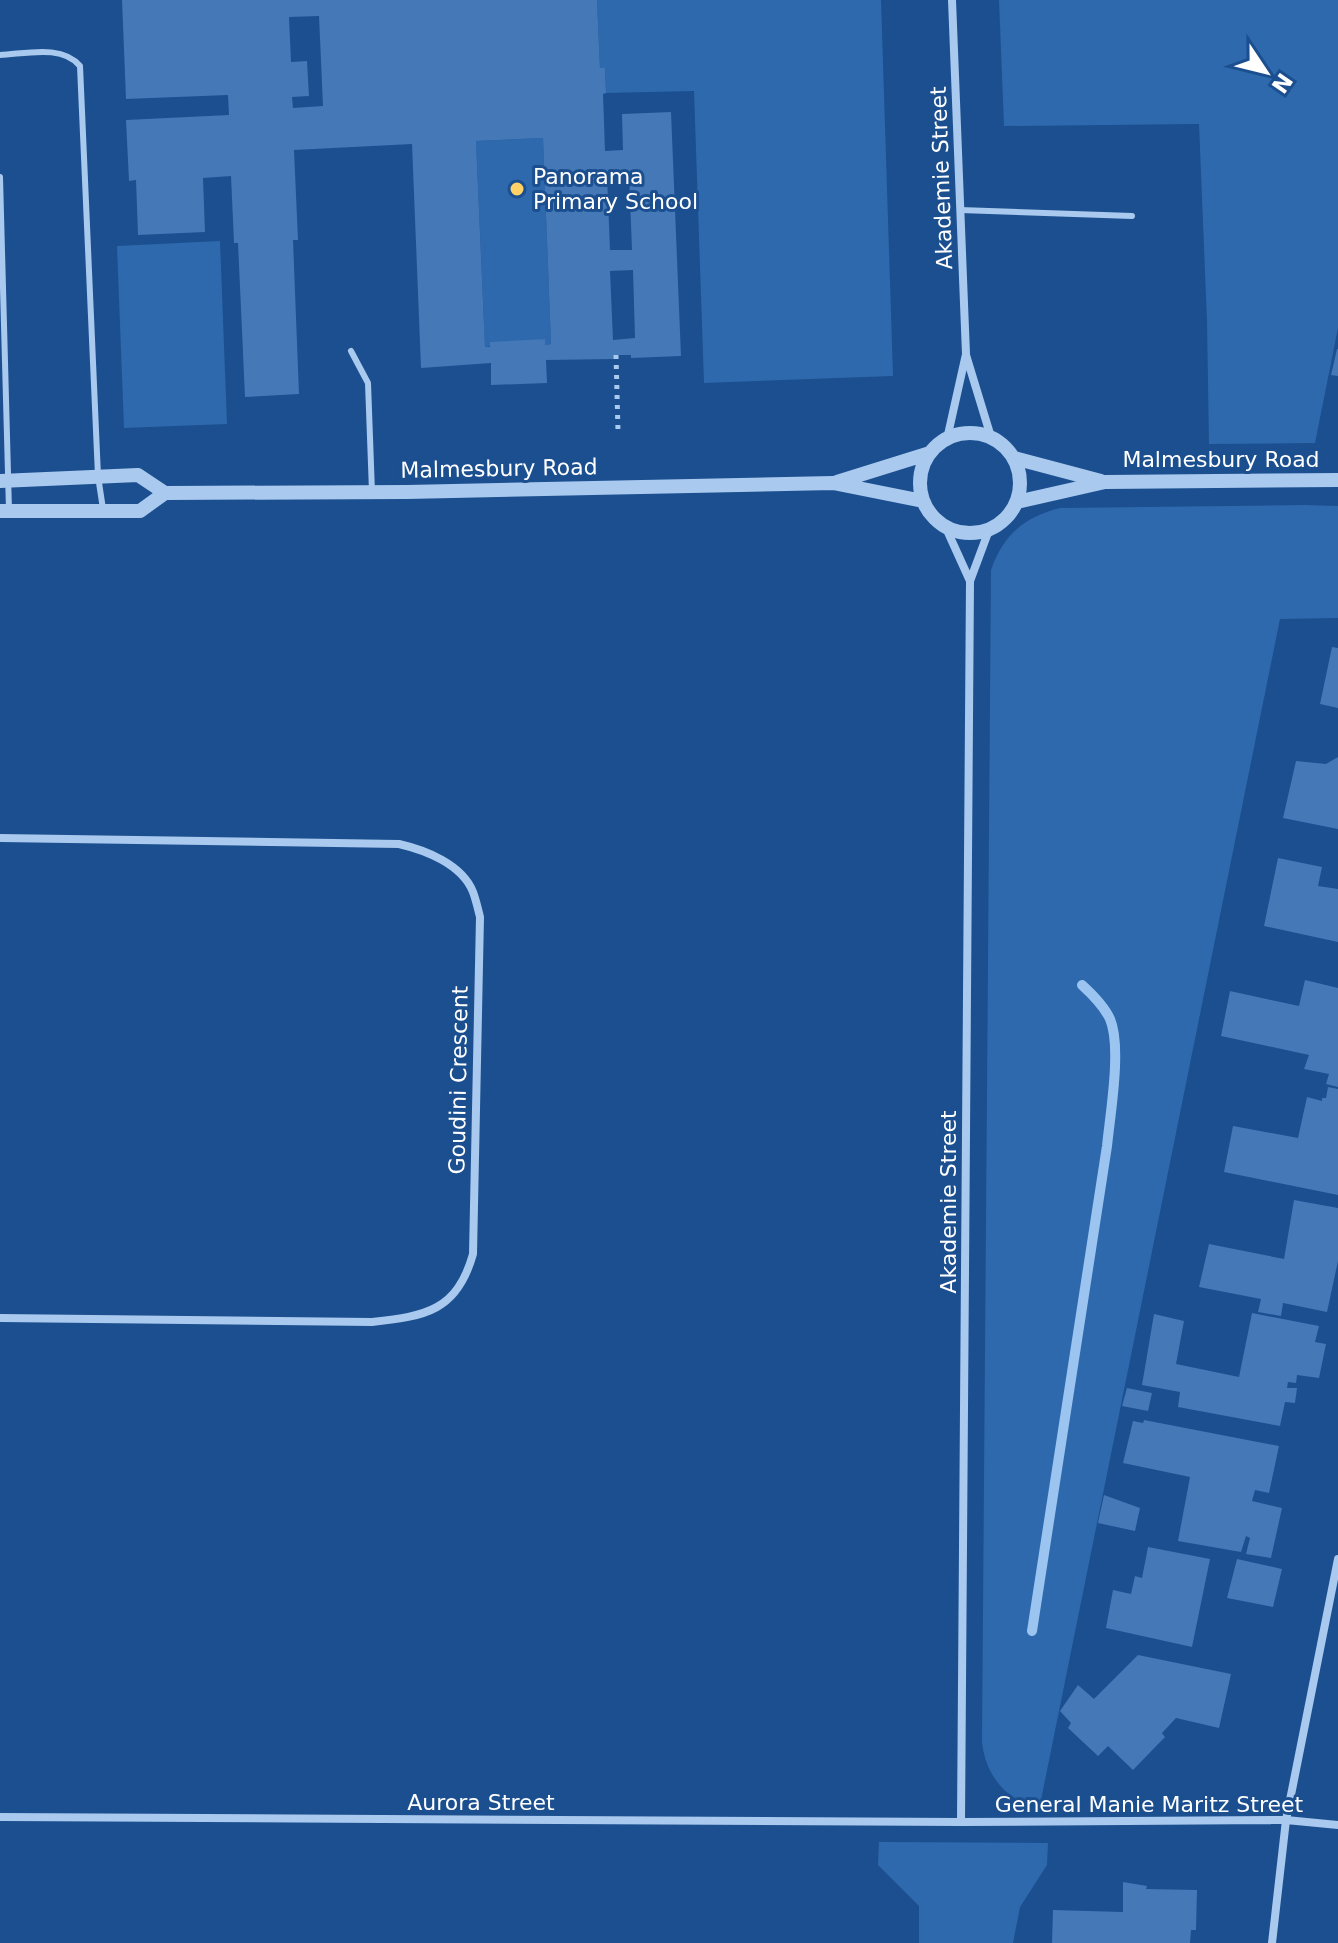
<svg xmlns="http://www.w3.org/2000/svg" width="1338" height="1943" font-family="'DejaVu Sans',sans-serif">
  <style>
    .green { fill: #2e69ad }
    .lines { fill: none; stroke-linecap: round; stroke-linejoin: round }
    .stream { stroke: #9cc4f0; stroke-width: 10 }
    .building { fill: #4478b7; fill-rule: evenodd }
    .path { stroke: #a9c9ee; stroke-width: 5; stroke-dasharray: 4 6; stroke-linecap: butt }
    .service { stroke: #a9c9ee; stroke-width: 6 }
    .minor { stroke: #a9c9ee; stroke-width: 8 }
    .tertiary { stroke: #a9c9ee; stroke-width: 14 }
    .poi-dot { fill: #ffd166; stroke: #1b4f8f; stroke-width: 3 }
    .labels { text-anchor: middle; stroke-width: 6; stroke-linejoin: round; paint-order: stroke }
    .poi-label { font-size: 22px; fill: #fff; stroke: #1b4f8f; text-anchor: start }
    .street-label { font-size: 22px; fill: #fff; stroke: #1b4f8f }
  </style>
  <rect width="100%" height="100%" fill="#1b4f8f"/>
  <path class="green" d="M597,0H881L893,376L704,383L694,91L606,93L605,68H600Z
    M999,0H1338V328L1315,443L1209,444L1207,321L1199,124L1004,126Z
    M543,138L551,344L545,345V339L485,347L476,141Z
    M220,241L227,424L124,428L117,246Z
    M1303,505L1338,506V618L1280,619L1040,1805C1006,1804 985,1773 982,1742L991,570C1003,535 1024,517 1060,508Z
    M879,1842L1048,1843L1047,1865L1020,1907L1013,1943H919V1906L878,1865Z"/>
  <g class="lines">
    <path class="stream" d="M1032,1631L1107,1146C1110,1115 1122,1047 1110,1019C1104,1006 1093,995 1082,985"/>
  </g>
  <path class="building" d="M122,0H597L600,68H605L606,93L603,94L605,151L623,150L622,114L671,112L681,356L631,358V355H614V359L546,360L547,383L491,385V363L421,368L412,144L294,150L298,240H293L299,394L245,397L238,243H234L231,176L203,178L205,232L138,235L136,180L129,181L126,120L229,115L228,95L126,99ZM319,16L323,106L293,108L292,97L309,96L307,61L291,62L289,17ZM543,138L551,344L545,345V339L490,342V347H485L476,141ZM629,174L632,250H610L607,175ZM633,270L635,338L613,340L610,271Z
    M1337,349H1338V376L1331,375Z
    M1332,647L1338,648V708L1320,704Z
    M1338,757V829L1283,818L1296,761L1326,764Z
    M1278,858L1322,867L1318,886L1338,889V942L1264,926Z
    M1305,980L1338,988V1087L1326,1084L1329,1074L1304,1069L1309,1055L1221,1036L1230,991L1299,1006Z
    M1328,1087L1338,1089V1195L1224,1172L1233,1126L1298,1138L1307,1097L1322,1101V1098H1326Z
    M1294,1200L1338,1208V1261L1327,1312L1283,1303L1281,1316L1258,1312L1261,1299L1199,1287L1209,1244L1284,1259Z
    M1252,1313L1319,1326L1315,1342L1326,1344L1319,1378L1297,1375L1296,1383L1288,1382L1287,1388H1297L1295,1403L1285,1402L1280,1426L1178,1407L1180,1392L1142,1385L1154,1314L1184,1321L1176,1364L1239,1377Z
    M1127,1388L1152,1393L1148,1411L1122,1406Z
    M1144,1420L1279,1446L1269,1493L1255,1490L1252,1501L1282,1508L1271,1558L1246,1554L1250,1538L1246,1536L1241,1552L1178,1541L1190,1477L1123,1463L1133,1421L1143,1423Z
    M1104,1495L1140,1508L1135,1531L1098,1523Z
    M1148,1547L1210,1559L1192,1647L1106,1628L1113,1590L1131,1594L1135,1576L1142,1578Z
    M1237,1559L1282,1569L1273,1607L1227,1598Z
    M1138,1655L1231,1674L1219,1728L1176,1718L1162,1733L1165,1737L1133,1770L1108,1746L1098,1756L1068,1728L1071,1723L1060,1711L1078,1685L1094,1699Z
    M1123,1882L1147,1886L1146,1889L1197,1890L1196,1930H1191L1190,1943H1052L1053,1910L1123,1912Z"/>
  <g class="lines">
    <path class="path" d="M616,355L618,431"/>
    <path class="service" d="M0,55C25,54 62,44 80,66L98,476L103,509
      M0,177L9,510
      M960,210L1132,216
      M351,351L368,383L372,492"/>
    <path class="minor" d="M966,355L991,437
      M947,439L966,354L952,0
      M946,528L970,581
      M0,838L399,844C425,850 462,864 473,892C476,900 478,909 480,917L473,1254C457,1311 426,1316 372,1322L0,1318
      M0,1817L961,1822L1286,1820L1338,1825
      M961,1822L970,581L989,530
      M1272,1943L1286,1820L1338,1559"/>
    <path class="tertiary" d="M920 483a50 50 0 1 1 100 0a50 50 0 1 1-100 0Z
      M1014,458L1101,481
      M0,481L138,475L165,493L407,492L833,483L923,501
      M837,482L930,453
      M1017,502L1105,482L1338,480
      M0,511H140L165,493"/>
  </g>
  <circle class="poi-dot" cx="517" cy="189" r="8"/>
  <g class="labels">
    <g class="poi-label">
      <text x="533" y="184">Panorama<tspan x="533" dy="25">Primary School</tspan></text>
    </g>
    <g class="street-label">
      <text transform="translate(941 178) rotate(-92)" y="8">Akademie Street</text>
      <text x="1221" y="467">Malmesbury Road</text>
      <text transform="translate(499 468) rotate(-1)" y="8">Malmesbury Road</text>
      <text transform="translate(458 1080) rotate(-89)" y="8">Goudini Crescent</text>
      <text transform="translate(948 1202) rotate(-90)" y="8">Akademie Street</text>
      <text x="481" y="1810">Aurora Street</text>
      <text x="1149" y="1812">General Manie Maritz Street</text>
    </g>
  </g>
  <g transform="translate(1266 72) rotate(125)" stroke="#1b4f8f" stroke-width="6" paint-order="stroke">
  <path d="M0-6L14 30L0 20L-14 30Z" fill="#ffffff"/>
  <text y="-12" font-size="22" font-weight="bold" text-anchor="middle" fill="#ffffff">N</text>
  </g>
</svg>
